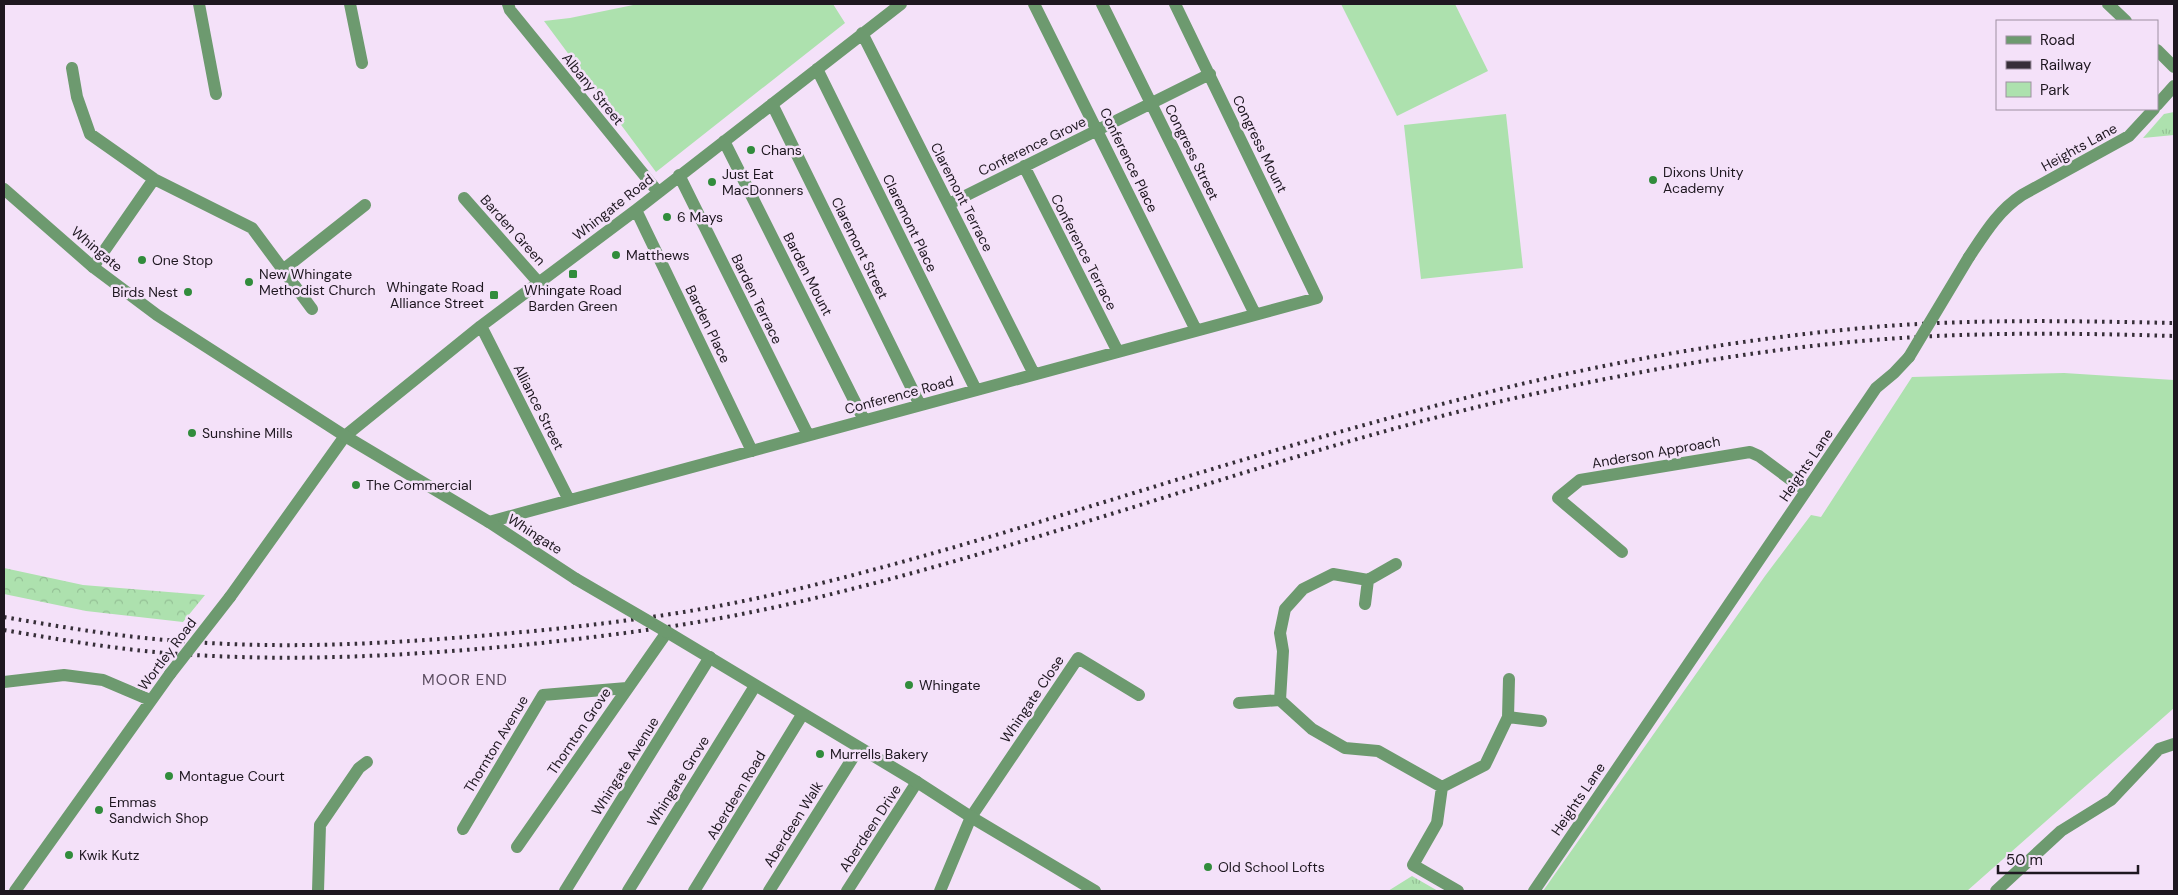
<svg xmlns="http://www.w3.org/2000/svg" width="2178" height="895" font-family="'DM Sans',sans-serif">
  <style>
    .grass { fill: url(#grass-tufts) }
    .forest { fill: url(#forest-crowns) }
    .green { fill: #ade1ae }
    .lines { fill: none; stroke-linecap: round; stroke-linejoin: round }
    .minor { stroke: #6d9a6f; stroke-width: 12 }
    .tertiary { stroke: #6d9a6f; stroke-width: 12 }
    .rail { stroke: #362e38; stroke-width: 4; stroke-dasharray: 2.5 5; stroke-linecap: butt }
    .minor-bridge { stroke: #6d9a6f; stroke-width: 12 }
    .tertiary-bridge { stroke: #6d9a6f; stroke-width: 12 }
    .poi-dot { fill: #318c3c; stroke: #f4e1f9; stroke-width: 2 }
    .labels { text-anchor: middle; stroke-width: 5; stroke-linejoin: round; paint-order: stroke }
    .street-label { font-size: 14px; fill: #1e1720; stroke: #f4e1f9 }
    .poi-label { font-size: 14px; fill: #1e1720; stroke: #f4e1f9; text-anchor: start }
    .neighbourhood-label { font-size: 15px; letter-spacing: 1px; fill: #5a4b5f; stroke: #f4e1f9 }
  </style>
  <defs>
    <pattern id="grass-tufts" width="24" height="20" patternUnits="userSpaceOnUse" patternTransform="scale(1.25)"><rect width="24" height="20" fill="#ade1ae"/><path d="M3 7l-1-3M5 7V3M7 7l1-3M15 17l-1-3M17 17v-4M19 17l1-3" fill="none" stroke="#94c095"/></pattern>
    <pattern id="forest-crowns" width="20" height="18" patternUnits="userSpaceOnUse" patternTransform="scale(1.25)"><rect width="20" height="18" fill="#ade1ae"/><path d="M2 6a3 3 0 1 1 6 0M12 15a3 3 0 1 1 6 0" fill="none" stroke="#94c095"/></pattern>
  </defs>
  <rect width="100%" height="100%" fill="#f4e1f9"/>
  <path class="grass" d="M2174,112V135L2143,138L2164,114Z
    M1412,876L1438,891H1388Z"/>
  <path class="forest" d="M4,568L83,585L205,595L183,622L86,611L4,594Z"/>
  <path class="green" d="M638,4H833L845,23L656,172L544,21L570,18Z
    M1341,4H1455L1488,71L1397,116Z
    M1506,114L1523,268L1421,279L1404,125Z
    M2064,373L2174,380V708L1967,891H1543L1765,576L1811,515L1821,517L1912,377Z"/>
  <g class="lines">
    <path class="minor" d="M199,4L216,94
      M350,4L362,63
      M508,4L510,10L658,192
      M1034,4L1196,330
      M1102,4L1255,314
      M2108,4L2126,21
      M862,33L1034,374
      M2157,50L2174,67
      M72,68L77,97L90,134L154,179L252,228L312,309
      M817,69L976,390
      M772,104L920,405
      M2157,105L2174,86
      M724,141L864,420
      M1024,166L1118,352
      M679,175L808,435
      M464,198L539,283
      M949,204L1210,74
      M636,210L752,451
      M1969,257C1985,233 1998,211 2022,195L2129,136L2154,109
      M93,267L154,179
      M284,269L365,205
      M481,326L569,500
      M489,522L1317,298L1175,4
      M1622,552L1558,498L1580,480L1750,452L1759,456L1806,491
      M1396,564L1368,580L1333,574L1303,589L1285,609L1280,633L1283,651L1280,700L1312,729L1345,748L1378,751L1442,787L1437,823L1413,865L1458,891
      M230,597L345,436L481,326L636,210L901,4
      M1365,604L1368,580
      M4,682L64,675L103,680L150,700
      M1239,703L1280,700
      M1508,717L1509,679
      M1442,787L1485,765L1508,717L1541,721
      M463,829L543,695L627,688
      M517,847L667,632
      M15,891L170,674
      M318,891L320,825L359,768L367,762
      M565,891L710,657
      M628,891L755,686
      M694,891L802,715
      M769,891L859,748
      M847,891L917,782
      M940,891L971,817L1078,658L1139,695
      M1534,891L1876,388L1894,373L1909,357
      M1996,891L2061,831L2111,800L2159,749L2174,744"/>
    <path class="tertiary" d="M4,189L93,267L157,315L345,436L489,522L576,579
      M667,632L917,782L971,817L1095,891"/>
    <path class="rail" d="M4,617C62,627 120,637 180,641C290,650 402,643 512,633C600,625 689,614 776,594C902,565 1026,526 1150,488C1270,451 1391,416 1513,386C1635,357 1761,336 1886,326C1981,319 2078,321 2174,323
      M4,630C62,640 120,650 180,654C290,662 402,656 512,646C601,637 689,626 776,607C1029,551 1271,453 1524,396C1643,370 1764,348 1886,339C1981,332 2078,333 2174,336"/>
    <path class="minor-bridge" d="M1909,357L1969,257
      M170,674L230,597"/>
    <path class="tertiary-bridge" d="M576,579L667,632"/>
  </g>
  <g class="poi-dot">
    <circle cx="751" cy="150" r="5"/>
    <circle cx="1653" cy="180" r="5"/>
    <circle cx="712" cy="182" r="5"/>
    <circle cx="667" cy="217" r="5"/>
    <circle cx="616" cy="255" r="5"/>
    <circle cx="142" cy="260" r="5"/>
    <rect x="568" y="269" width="10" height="10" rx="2.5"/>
    <circle cx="249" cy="282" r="5"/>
    <circle cx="188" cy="292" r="5"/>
    <rect x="489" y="290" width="10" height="10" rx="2.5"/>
    <circle cx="192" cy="433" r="5"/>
    <circle cx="356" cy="485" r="5"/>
    <circle cx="909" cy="685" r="5"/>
    <circle cx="820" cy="754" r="5"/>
    <circle cx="169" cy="776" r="5"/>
    <circle cx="99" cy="810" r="5"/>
    <circle cx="69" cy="855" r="5"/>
    <circle cx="1208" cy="867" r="5"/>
  </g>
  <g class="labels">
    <g class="street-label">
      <text transform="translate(593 89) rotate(51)" y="5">Albany Street</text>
      <text transform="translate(1260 144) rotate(64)" y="5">Congress Mount</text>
      <text transform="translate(1032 146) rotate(-26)" y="5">Conference Grove</text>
      <text transform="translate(2079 147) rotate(-29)" y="5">Heights Lane</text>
      <text transform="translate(1192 152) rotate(64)" y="5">Congress Street</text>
      <text transform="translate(1129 160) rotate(64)" y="5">Conference Place</text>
      <text transform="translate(962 197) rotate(63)" y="5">Claremont Terrace</text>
      <text transform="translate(613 207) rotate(-38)" y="5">Whingate Road</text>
      <text transform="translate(910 223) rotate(64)" y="5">Claremont Place</text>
      <text transform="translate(513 230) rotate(48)" y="5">Barden Green</text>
      <text transform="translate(860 248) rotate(64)" y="5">Claremont Street</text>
      <text transform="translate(97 249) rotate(40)" y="5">Whingate</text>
      <text transform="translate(1084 252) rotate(63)" y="5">Conference Terrace</text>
      <text transform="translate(808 274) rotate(63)" y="5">Barden Mount</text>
      <text transform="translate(757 299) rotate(64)" y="5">Barden Terrace</text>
      <text transform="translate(708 324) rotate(64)" y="5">Barden Place</text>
      <text transform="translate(899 395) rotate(-15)" y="5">Conference Road</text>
      <text transform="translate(539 407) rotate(63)" y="5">Alliance Street</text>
      <text transform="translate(1656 452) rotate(-10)" y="5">Anderson Approach</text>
      <text transform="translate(1806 465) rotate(-56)" y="5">Heights Lane</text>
      <text transform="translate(535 534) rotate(33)" y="5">Whingate</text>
      <text transform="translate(167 654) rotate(-53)" y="5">Wortley Road</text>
      <text transform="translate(1032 699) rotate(-56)" y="5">Whingate Close</text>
      <text transform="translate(579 731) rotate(-56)" y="5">Thornton Grove</text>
      <text transform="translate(496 744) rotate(-59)" y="5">Thornton Avenue</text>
      <text transform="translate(625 766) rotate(-58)" y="5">Whingate Avenue</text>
      <text transform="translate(678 781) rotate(-58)" y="5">Whingate Grove</text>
      <text transform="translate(736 795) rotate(-59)" y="5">Aberdeen Road</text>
      <text transform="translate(1578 799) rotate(-56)" y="5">Heights Lane</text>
      <text transform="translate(793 824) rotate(-58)" y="5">Aberdeen Walk</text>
      <text transform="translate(870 828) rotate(-57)" y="5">Aberdeen Drive</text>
    </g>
    <g class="poi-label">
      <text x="761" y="155">Chans</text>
      <text x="1663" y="177">Dixons Unity<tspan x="1663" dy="16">Academy</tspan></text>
      <text x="722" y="179">Just Eat<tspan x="722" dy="16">MacDonners</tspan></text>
      <text x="677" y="222">6 Mays</text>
      <text x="626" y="260">Matthews</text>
      <text x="152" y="265">One Stop</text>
      <text x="259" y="279">New Whingate<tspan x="259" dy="16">Methodist Church</tspan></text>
      <text x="484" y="292" text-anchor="end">Whingate Road<tspan x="484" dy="16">Alliance Street</tspan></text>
      <text x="573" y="295" text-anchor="middle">Whingate Road<tspan x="573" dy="16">Barden Green</tspan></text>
      <text x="178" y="297" text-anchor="end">Birds Nest</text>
      <text x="202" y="438">Sunshine Mills</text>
      <text x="366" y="490">The Commercial</text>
      <text x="919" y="690">Whingate</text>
      <text x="830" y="759">Murrells Bakery</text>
      <text x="179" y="781">Montague Court</text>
      <text x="109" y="807">Emmas<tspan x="109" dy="16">Sandwich Shop</tspan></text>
      <text x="79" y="860">Kwik Kutz</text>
      <text x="1218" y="872">Old School Lofts</text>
    </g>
    <g class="neighbourhood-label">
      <text x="465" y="685">MOOR END</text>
    </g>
  </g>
  <rect width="2178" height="895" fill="none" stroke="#1e1720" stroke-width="10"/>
  <rect x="1996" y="20" width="162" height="90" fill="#f4e1f9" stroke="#9e90a2"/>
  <rect x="2006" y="36" width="25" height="8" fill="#6d9a6f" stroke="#9e90a2"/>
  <text x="2040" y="45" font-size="15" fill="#1e1720">Road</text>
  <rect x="2006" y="61" width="25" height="8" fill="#362e38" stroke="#9e90a2"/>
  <text x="2040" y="70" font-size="15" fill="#1e1720">Railway</text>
  <rect x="2006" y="82" width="25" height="15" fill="#ade1ae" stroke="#9e90a2"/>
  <text x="2040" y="95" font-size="15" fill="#1e1720">Park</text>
  <path d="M1998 865v8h140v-8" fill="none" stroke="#1e1720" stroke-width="2.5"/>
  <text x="2006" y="865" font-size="15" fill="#1e1720" stroke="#f4e1f9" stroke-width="4" paint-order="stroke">50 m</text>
</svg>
